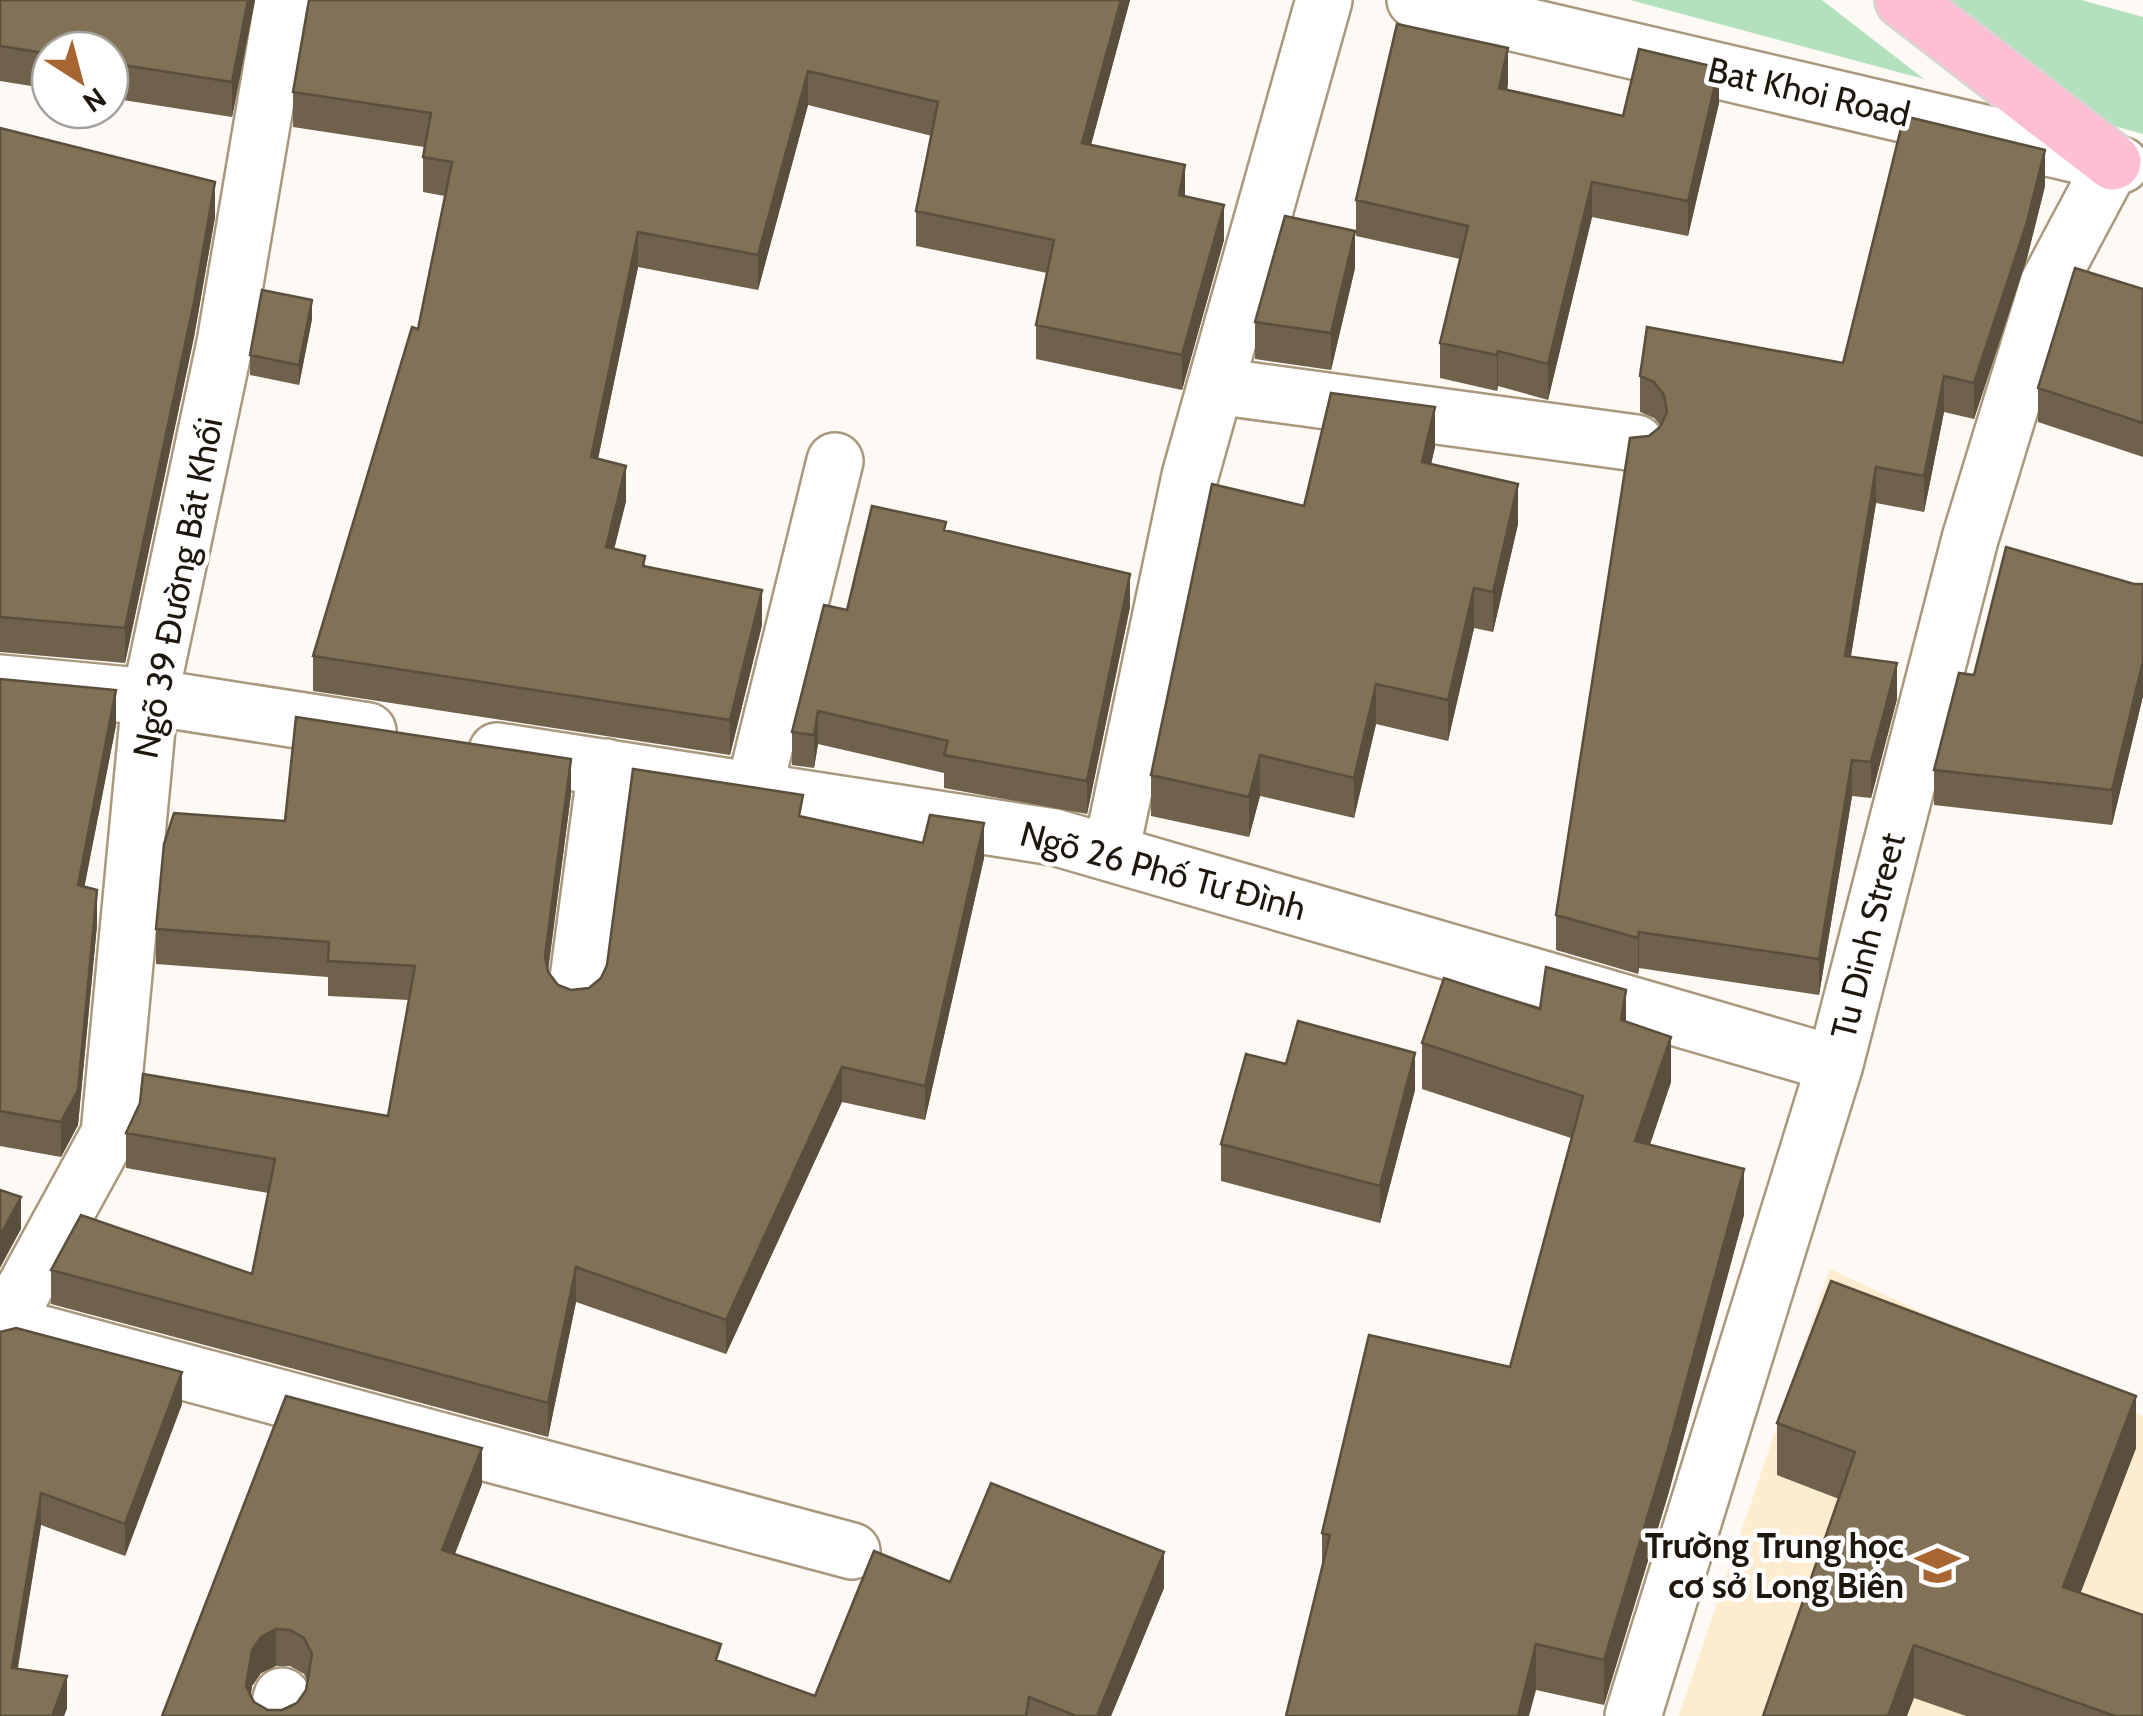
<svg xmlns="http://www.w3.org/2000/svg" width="2143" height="1716" font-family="Cabin,sans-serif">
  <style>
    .built { fill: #fdeccf }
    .green { fill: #b3e0bd }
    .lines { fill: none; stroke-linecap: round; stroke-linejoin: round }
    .minor-casing { stroke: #a8987d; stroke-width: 60 }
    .primary-casing { stroke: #d6d5d3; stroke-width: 60 }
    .minor { stroke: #fff; stroke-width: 55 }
    .primary { stroke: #fdbfd1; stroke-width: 55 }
    .wall { fill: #6f614b; fill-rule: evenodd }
    .shaded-wall { fill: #5a4f3d }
    .building { fill: #817157; stroke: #5a4f3d; stroke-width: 2.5; fill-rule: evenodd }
    .labels { text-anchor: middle; stroke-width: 9; stroke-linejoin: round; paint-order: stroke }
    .street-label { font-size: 35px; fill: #1d170d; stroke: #fff }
    .poi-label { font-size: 35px; font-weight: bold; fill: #1d170d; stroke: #fff; text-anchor: end }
  </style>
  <rect width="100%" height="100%" fill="#fdf9f4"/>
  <path class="built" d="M1830,1269L2143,1416V1716H1679Z"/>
  <path class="green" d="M1630,0H1822L1924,79Z
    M1927,0H2081L2143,17V134L2092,120Z"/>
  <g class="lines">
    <defs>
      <path id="minor" d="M1415,0L2121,165
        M1216,386L1636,443
        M0,683L150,697L368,731
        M497,751L1054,837L1835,1064
        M754,790L835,461
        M1111,852L1190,476L1324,0
        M576,994L606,767
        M5,1324L852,1551
        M0,1333L109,1134L150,697L225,343L283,0
        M276,1716L282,1696
        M1633,1716L1835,1064L1970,539L2048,284L2113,162"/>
      <path id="primary" d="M1903,0L2113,162"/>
    </defs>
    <use href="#minor" class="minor-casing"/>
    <use href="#primary" class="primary-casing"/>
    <use href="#minor" class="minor"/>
    <use href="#primary" class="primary"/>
  </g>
  <path class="wall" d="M0,0H255L232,117L110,98V50H50V89L0,81Z
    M309,0H1130L1091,145L1185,197L1224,240L1182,390L1036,359V325L1047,273L916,246V211L932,136L808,105L758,290L638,267L598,459L626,501L614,549L762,625L730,755L313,691V656L418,329L445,196L423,192V157L424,147L293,127V92Z
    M1508,84L1507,90L1623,116L1719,103L1688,236L1592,217L1548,400L1498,386L1497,391L1440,378V343L1460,259L1356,236V200Z
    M0,128L215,217L194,337L125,663L0,652Z
    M2045,186L2027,258L1974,419L1944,412L1924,512L1876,503L1851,656L1897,699L1871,798L1852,796L1819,995L1639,968L1638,974L1556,950V915L1649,436L1661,426L1654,418L1640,412V376L1843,363Z
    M1355,268L1331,370L1255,359V322Z
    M2143,289V457L2038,422V388Z
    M312,319L299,385L250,375V355Z
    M1435,447L1431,464L1518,524L1493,632L1474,628L1448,741L1376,724L1354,818L1260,796L1249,837L1151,816V775L1304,506Z
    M946,531L1130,607L1087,814L944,788V773L818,744L814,768L792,765V732L847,610Z
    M2134,584H2143V696L2112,825L1934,805V770L1974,675Z
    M0,679L116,725L84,887L97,925L78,1125L61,1157L0,1146Z
    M571,794L548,972L558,985L571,990L589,988L803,817L984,858L925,1120L842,1102L726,1354L576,1302L548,1437L51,1304V1270L252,1274L268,1193L126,1168V1133L388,1116L409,1000L328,996V977L156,964V929L285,821Z
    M1540,1009L1626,1022L1671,1082L1650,1145L1744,1215L1668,1495L1604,1705L1536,1690L1322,1568V1533L1510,1367L1571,1138L1422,1089V1043Z
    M1286,1064L1415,1090L1380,1223L1221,1181V1144Z
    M0,1332L182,1404L125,1556L41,1525L18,1668L67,1708L64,1716H0Z
    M286,1396L482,1484L455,1554L721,1662L815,1696L950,1582L1164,1588L1111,1716H162ZM276,1666H290L304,1674L307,1680L306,1690L297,1703L282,1710H268L254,1702L251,1696L252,1686L261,1673Z
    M1777,1423L2136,1448L2080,1593L2143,1716H1966L1914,1698L1839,1499L1777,1475Z"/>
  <path class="shaded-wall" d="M248,0H255L232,117V82Z
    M1121,0H1130L1082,178V143Z
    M1508,48V84L1499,123V88Z
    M1719,68V103L1688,236V201Z
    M808,71V105L758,290V255Z
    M2045,150V186L2027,258L1974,419V383Z
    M1185,165V200L1179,195Z
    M215,182V217L194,337L125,663V628Z
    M1592,182V217L1548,400V364Z
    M1224,205V240L1182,390V355Z
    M1355,231V268L1331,370V333Z
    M638,232V267L591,492V457Z
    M312,300V319L299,385V365Z
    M1498,351V386L1497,391V355Z
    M1944,376V412L1924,512V476Z
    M1435,407V447L1422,503V462Z
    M626,466V501L606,582V547Z
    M1876,467V503L1845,691V656Z
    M1518,484V524L1493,632V592Z
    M1130,574V607L1087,814V781Z
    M1474,588V628L1448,741V700Z
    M762,590V625L730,755V720Z
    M2143,661V696L2112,825V790Z
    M1897,663V699L1871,798V762Z
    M1376,684V724L1354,818V778Z
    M116,690V725L78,920V885Z
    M818,711V744L814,768V735Z
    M1260,755V796L1249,837V797Z
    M571,759V794L545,991V956Z
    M1852,760V796L1819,995V959Z
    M984,823V858L925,1120V1086Z
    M97,890V925L78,1125L61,1157V1122Z
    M1639,932V968L1638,974V938Z
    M1626,990V1036L1621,1020Z
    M1671,1037V1082L1635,1187V1141Z
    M1415,1053V1090L1380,1223V1186Z
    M842,1067V1102L726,1354V1320Z
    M1744,1169V1215L1668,1495L1604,1705V1660Z
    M21,1197V1229L0,1268V1236Z
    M576,1267V1302L548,1437V1403Z
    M182,1372V1404L125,1556V1524Z
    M2136,1396V1448L2063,1639V1587Z
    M482,1448V1484L442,1586V1550Z
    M41,1493V1525L12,1699V1668Z
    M1164,1552V1588L1111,1716H1097Z
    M276,1629V1666L261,1673L252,1686L247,1716L246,1686L252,1650L261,1637Z
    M1536,1644V1690L1529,1716H1518Z
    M1914,1645V1698L1907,1716H1888Z
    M67,1676V1708L64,1716H52Z"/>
  <path class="building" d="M0,0H248L232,82L110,63V50H50V54L0,46Z
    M309,0H1121L1082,143L1185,165L1179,195L1224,205L1182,355L1036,325L1054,240L916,211L938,102L808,71L758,255L638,232L591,457L626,466L606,547L645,556L643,566L762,590L730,720L313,656L412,327L418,329L452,162L423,157L431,113L293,92Z
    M1397,24L1508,48L1499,88L1623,116L1639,49L1719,68L1688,201L1592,182L1548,364L1498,351L1497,355L1440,343L1468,226L1356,200Z
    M1904,116L2045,150L2027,222L1974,383L1944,376L1924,476L1876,467L1845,656L1897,663L1871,762L1852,760L1819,959L1639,932L1638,938L1556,915L1630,438L1649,436L1660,427L1667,412L1664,395L1654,382L1640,376L1647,327L1843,363Z
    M0,128L215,182L194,302L125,628L0,617Z
    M1285,216L1355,231L1331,333L1255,322Z
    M2075,268L2143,289V423L2038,388Z
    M262,290L312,300L299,365L250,355Z
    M1331,393L1435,407L1422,462L1518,484L1493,592L1474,588L1448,700L1376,684L1354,778L1260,755L1249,797L1151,775L1212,484L1304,506Z
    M872,506L946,522L944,530L1130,574L1087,781L944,755L948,741L818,711L814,735L792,732L824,605L847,610Z
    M2006,547L2134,584H2143V661L2112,790L1934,770L1959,673L1974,675Z
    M0,679L116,690L78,885L97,890L78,1090L61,1122L0,1111Z
    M296,717L571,759L545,956L548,972L558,985L571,990L589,988L601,978L607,965L633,769L803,795L799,816L923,843L930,815L984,823L925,1086L842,1067L726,1320L576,1267L548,1403L51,1270L81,1215L252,1274L275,1159L126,1133L140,1103L143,1074L388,1116L415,966L328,961L329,942L156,929L164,844L174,813L285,821Z
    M1546,967L1626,990L1621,1020L1671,1037L1635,1141L1744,1169L1668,1449L1604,1660L1536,1644L1518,1716H1286L1330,1535L1322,1533L1369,1335L1510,1367L1583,1096L1422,1043L1444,978L1540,1009Z
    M1298,1021L1415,1053L1380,1186L1221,1144L1246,1054L1286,1064Z
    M0,1190L21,1197L0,1236Z
    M1831,1281L2136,1396L2063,1587L2143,1615V1716H2115L1914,1645L1888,1716H1763L1855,1452L1777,1423Z
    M16,1328L182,1372L125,1524L41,1493L12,1668L67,1676L52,1716H0V1332Z
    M286,1396L482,1448L442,1550L721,1644L716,1660L815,1696L874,1551L950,1582L991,1483L1164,1552L1097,1716H1076L1029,1697L1026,1716H162ZM276,1629L290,1630L304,1638L312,1654L306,1690L297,1703L282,1710H268L254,1702L246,1686L252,1650L261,1637Z"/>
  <defs>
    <symbol id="school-bare" viewBox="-9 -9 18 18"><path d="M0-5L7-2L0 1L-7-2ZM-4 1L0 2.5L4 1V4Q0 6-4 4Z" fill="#a76531" stroke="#fff" stroke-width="2.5" paint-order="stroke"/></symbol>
  </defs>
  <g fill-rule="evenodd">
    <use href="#school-bare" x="1906" y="1534" width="63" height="63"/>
  </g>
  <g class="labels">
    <g class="street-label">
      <text transform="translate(1809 92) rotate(13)" y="12">Bat Khoi Road</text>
      <text transform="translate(178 588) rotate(-79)" y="12">Ngõ 39 Đường Bát Khối</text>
      <text transform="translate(1163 871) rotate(15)" y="12">Ngõ 26 Phố Tư Đình</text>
      <text transform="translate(1868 936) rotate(-76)" y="12">Tu Dinh Street</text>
    </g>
    <g class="poi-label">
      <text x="1904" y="1558">Trường Trung học<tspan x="1904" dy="40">cơ sở Long Biên</tspan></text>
    </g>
  </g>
  <g transform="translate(80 80) rotate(144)"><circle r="48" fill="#ffffff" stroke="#a5a29e" stroke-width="2.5"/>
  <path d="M0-8L18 38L0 25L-18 38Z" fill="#a76531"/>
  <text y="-15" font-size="28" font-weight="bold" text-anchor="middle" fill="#1d170d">N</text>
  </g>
</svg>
